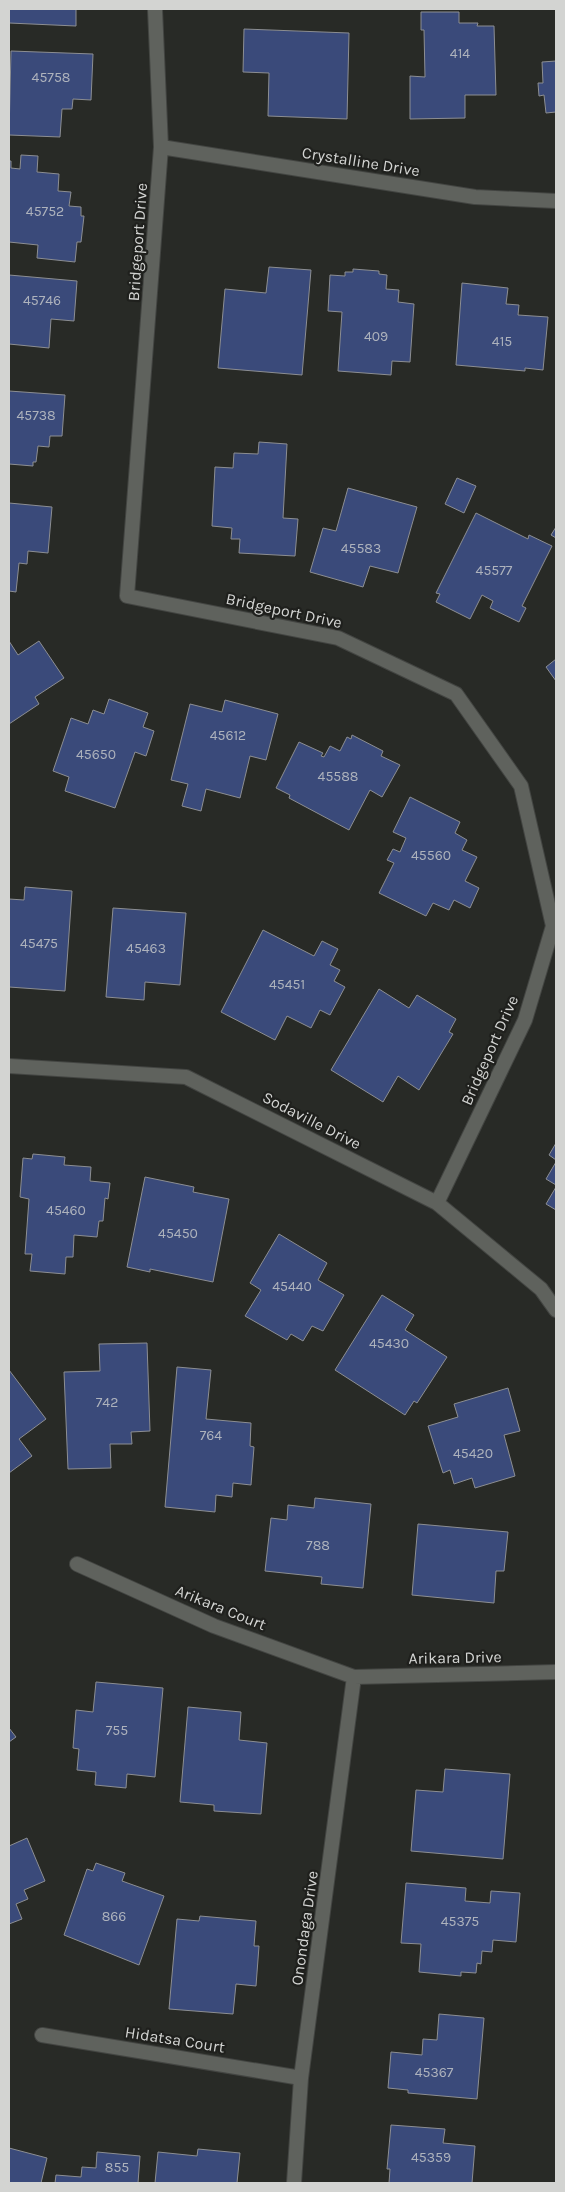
<svg xmlns="http://www.w3.org/2000/svg" width="565" height="2192" font-family="Karla,sans-serif">
  <style>
    .building { fill: #3a4a7a; stroke: #8c8e92 }
    .lines { fill: none; stroke-linecap: round; stroke-linejoin: round }
    .minor-casing { stroke: #434542; stroke-width: 16 }
    .minor { stroke: #5f625d; stroke-width: 14 }
    .labels { text-anchor: middle; stroke-width: 4.5; stroke-linejoin: round; paint-order: stroke }
    .number-label { font-size: 14px; fill: #adb2bc }
    .street-label { font-size: 16px; fill: #d3d4d2; stroke: #1f201d }
  </style>
  <rect width="100%" height="100%" fill="#282a26"/>
  <path class="building" d="M9,9H76V26L9,23Z
    M421,12H459V23H478L477,26H494L496,95H465V118L410,119V76L425,77L424,30H421Z
    M244,29L349,33L347,119L268,116L269,73L243,72Z
    M11,51L93,54L91,100L73,99L72,109H62L60,137L9,135Z
    M556,61V112L546,113L544,95L539,96L538,83H543L542,62Z
    M21,155L38,156L37,172L59,174L58,191L71,192L69,206L81,207V216H84L81,242H77L75,262L37,258L38,245L9,242V161H11V168L20,169Z
    M269,267L311,270L302,375L218,368L225,289L266,293Z
    M353,269L379,271V274L387,275L386,289L399,290L398,302L414,304L410,362L392,361L391,375L338,371L342,312L328,311L330,275L345,276V272H353Z
    M9,275L77,281L74,321L51,319L49,348L9,344Z
    M462,283L508,288L506,304L519,305L518,315L548,317L543,370L525,368V371L456,365Z
    M9,391L65,395L62,436H50L49,447L38,446L36,462H33V466L9,464Z
    M259,442L287,444L283,518L298,519L295,556L239,553L240,539H231L232,528L212,526L215,467L233,468L234,453L258,454Z
    M457,478L476,486L464,513L445,504Z
    M348,488L417,507L398,573L370,566L363,587L310,572L323,528L336,531Z
    M9,503L52,507L48,553L28,551L27,564L19,563L16,592L9,591Z
    M476,513L528,539L529,535L552,546L522,606L526,608L519,622L490,608L493,601L482,595L470,619L436,602L440,594L436,593Z
    M556,527V538L551,535Z
    M9,641L18,655L39,641L64,678L35,697L39,704L9,724Z
    M556,659V681L546,667Z
    M109,699L148,713L143,727L154,731L146,756L135,752L115,808L65,791L69,777L53,771L71,718L88,724L93,710L104,714Z
    M225,700L278,714L266,760L250,756L240,798L206,789L201,811L182,806L188,784L171,780L190,704L222,712Z
    M352,735L383,751L381,756L400,765L382,797L370,790L349,830L289,798L290,795L276,788L299,742L323,753L321,756L324,757L330,746L340,751L347,737L351,739Z
    M410,797L460,822L455,833L467,840L462,850L477,857L465,881L479,888L470,908L454,900L449,910L433,903L426,916L379,893L394,863L387,860L393,849L400,852L406,838L393,832Z
    M25,887L72,891L65,991L9,987V899L24,900Z
    M113,908L186,913L180,985L145,982L144,1000L106,997Z
    M263,930L314,956L322,941L338,949L330,965L340,970L334,981L345,987L330,1015L320,1010L311,1028L287,1016L275,1040L221,1012Z
    M379,989L409,1008L417,995L456,1019L449,1032L453,1034L419,1090L398,1076L383,1102L331,1070Z
    M556,1143V1160L549,1155Z
    M33,1154L65,1157L64,1165L91,1167L90,1181L110,1183L108,1199L105,1198L103,1221H99L97,1237L74,1235L73,1257H66L65,1274L30,1271L32,1254H25L29,1199L20,1197L23,1158L32,1159Z
    M556,1162V1185L546,1179Z
    M145,1177L194,1187L193,1192L229,1199L213,1282L150,1269V1272L127,1267Z
    M556,1187V1210L546,1204Z
    M279,1234L327,1263L318,1280L344,1295L323,1331L312,1326L303,1341L291,1334L287,1340L245,1316L261,1290L250,1283Z
    M382,1295L414,1315L405,1330L447,1357L417,1403L414,1401L405,1415L335,1370Z
    M147,1343L150,1431L131,1432L132,1444H110L111,1468L68,1469L64,1372L100,1371L99,1344Z
    M177,1367L211,1370L206,1419L251,1423L250,1446L254,1447L251,1485L233,1483L232,1497L216,1495L215,1512L165,1507Z
    M9,1370L46,1419L19,1439L32,1456L9,1473Z
    M508,1388L520,1431L504,1435L515,1476L475,1488L472,1478L454,1484L450,1470L443,1473L428,1426L458,1417L454,1404Z
    M315,1498L371,1504L363,1588L321,1584L322,1577L265,1571L271,1518L287,1520L288,1505L314,1508Z
    M418,1524L508,1532L504,1571H496L494,1603L412,1595Z
    M96,1682L163,1688L155,1777L127,1774L126,1788L95,1785L96,1772L77,1770L79,1749L73,1748L76,1710L93,1712Z
    M188,1707L241,1712L239,1740L267,1743L261,1814L214,1811V1805L180,1802Z
    M9,1728L16,1737L9,1742Z
    M445,1769L510,1774L503,1859L411,1851L416,1790L443,1792Z
    M27,1838L45,1881L24,1890L28,1899L16,1904L22,1919L9,1924V1846Z
    M96,1863L125,1873L122,1881L164,1896L139,1965L64,1935L87,1869L93,1871Z
    M406,1883L466,1888L465,1901L490,1903L491,1891L520,1893L516,1942L493,1940L492,1952L482,1951L481,1964L477,1963L476,1973L461,1972V1976L419,1972L421,1944L401,1943Z
    M200,1916L256,1921L254,1946H259L256,1986L236,1984L233,2014L169,2009L177,1919L199,1921Z
    M439,2014L484,2018L477,2099L408,2093V2090L388,2088L391,2052L422,2055L423,2039L437,2040Z
    M391,2125L445,2129L443,2143L475,2146L472,2183H389L390,2169H387Z
    M9,2148L47,2158L41,2183H9Z
    M198,2149L240,2153L237,2183H155L158,2152L197,2156Z
    M97,2152L140,2156L138,2183H55L56,2175L81,2177L82,2167L96,2168Z"/>
  <g class="lines">
    <defs>
      <path id="minor" d="M155,9L161,147L127,596L338,638L456,694L521,786L553,926L525,1020L437,1203
        M161,147L475,197L556,201
        M9,1066L186,1077L437,1203L541,1289L556,1310
        M77,1564L214,1626L354,1677L556,1672
        M42,2035L301,2078
        M294,2183L301,2078L354,1677"/>
    </defs>
    <use href="#minor" class="minor-casing"/>
    <use href="#minor" class="minor"/>
  </g>
  <g class="labels">
    <g class="number-label">
      <text x="460" y="58">414</text>
      <text x="51" y="82">45758</text>
      <text x="45" y="216">45752</text>
      <text x="42" y="305">45746</text>
      <text x="376" y="341">409</text>
      <text x="502" y="346">415</text>
      <text x="36" y="420">45738</text>
      <text x="361" y="553">45583</text>
      <text x="494" y="575">45577</text>
      <text x="228" y="740">45612</text>
      <text x="96" y="759">45650</text>
      <text x="338" y="781">45588</text>
      <text x="431" y="860">45560</text>
      <text x="39" y="948">45475</text>
      <text x="146" y="953">45463</text>
      <text x="287" y="989">45451</text>
      <text x="66" y="1215">45460</text>
      <text x="178" y="1238">45450</text>
      <text x="292" y="1291">45440</text>
      <text x="389" y="1348">45430</text>
      <text x="107" y="1407">742</text>
      <text x="211" y="1440">764</text>
      <text x="473" y="1458">45420</text>
      <text x="318" y="1550">788</text>
      <text x="117" y="1735">755</text>
      <text x="114" y="1921">866</text>
      <text x="460" y="1926">45375</text>
      <text x="434" y="2077">45367</text>
      <text x="431" y="2162">45359</text>
      <text x="117" y="2172">855</text>
    </g>
    <g class="street-label">
      <text transform="translate(361 161) rotate(9)" y="6">Crystalline Drive</text>
      <text transform="translate(137 242) rotate(-86)" y="6">Bridgeport Drive</text>
      <text transform="translate(284 610) rotate(12)" y="6">Bridgeport Drive</text>
      <text transform="translate(489 1050) rotate(-66)" y="6">Bridgeport Drive</text>
      <text transform="translate(312 1120) rotate(27)" y="6">Sodaville Drive</text>
      <text transform="translate(221 1607) rotate(22)" y="6">Arikara Court</text>
      <text transform="translate(455 1657) rotate(-1)" y="6">Arikara Drive</text>
      <text transform="translate(304 1928) rotate(-82)" y="6">Onondaga Drive</text>
      <text transform="translate(175 2039) rotate(9)" y="6">Hidatsa Court</text>
    </g>
  </g>
  <rect width="565" height="2192" fill="none" stroke="#d3d4d2" stroke-width="20"/>
</svg>
